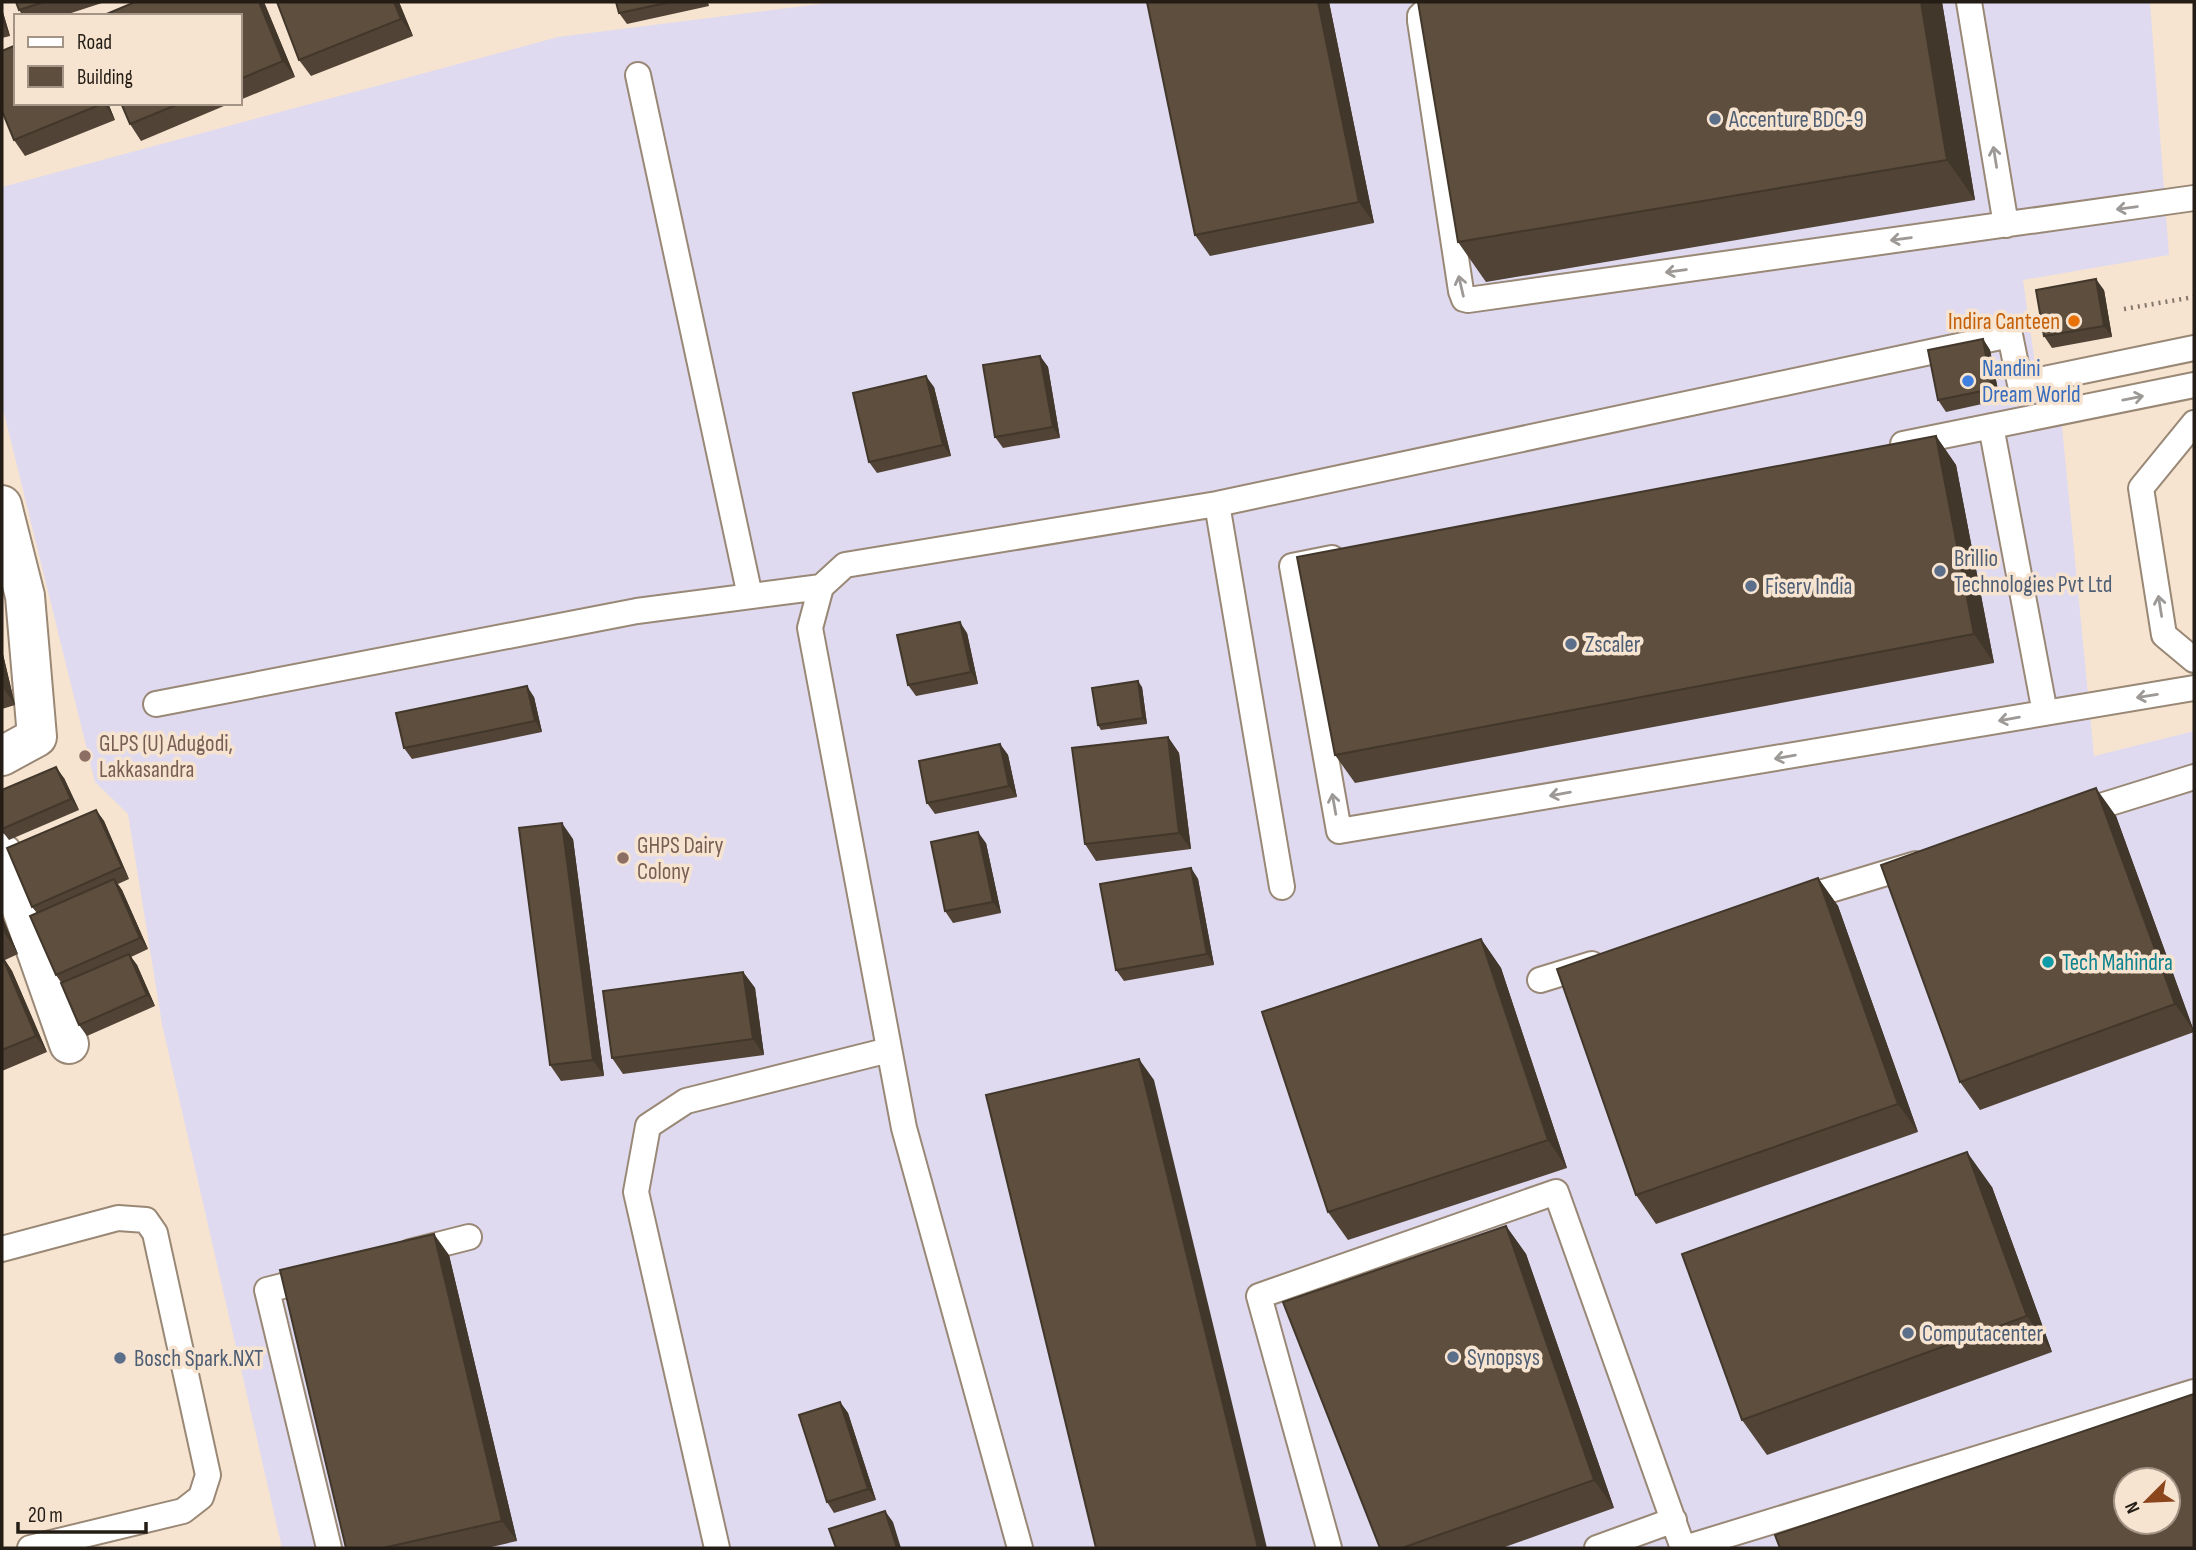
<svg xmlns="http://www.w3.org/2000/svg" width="2196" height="1550" font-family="'Sofia Sans Condensed',sans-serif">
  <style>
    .commercial { fill: #dfdaef; fill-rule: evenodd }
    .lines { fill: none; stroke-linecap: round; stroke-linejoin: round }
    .lane-casing { stroke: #998876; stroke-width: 28 }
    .street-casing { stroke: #998876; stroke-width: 42 }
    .path { stroke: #83776a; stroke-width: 4.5; stroke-dasharray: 2 5; stroke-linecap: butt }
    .lane { stroke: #fff; stroke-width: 24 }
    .street { stroke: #fff; stroke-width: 38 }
    .wall { fill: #514335 }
    .shaded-wall { fill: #42372b }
    .building { fill: #5e4e3e; stroke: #42372b; stroke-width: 2; fill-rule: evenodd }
    .oneway { stroke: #9c9996 }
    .service-dot { fill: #5c6f8a; stroke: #f7e4d0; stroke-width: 2.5 }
    .food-dot { fill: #e8710a; stroke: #f7e4d0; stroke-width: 2.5 }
    .shop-dot { fill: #3f7fe0; stroke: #f7e4d0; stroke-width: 2.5 }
    .education-dot { fill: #8d6e63; stroke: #f7e4d0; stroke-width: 2.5 }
    .culture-dot { fill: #0f9aa8; stroke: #f7e4d0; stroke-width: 2.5 }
    .labels { text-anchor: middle; stroke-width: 7; stroke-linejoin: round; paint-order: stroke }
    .service-label { font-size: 23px; fill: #4e5e75; stroke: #f7e4d0; text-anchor: start }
    .food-label { font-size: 23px; fill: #c56008; stroke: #f7e4d0; text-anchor: end }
    .shop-label { font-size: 23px; fill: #366cbe; stroke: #f7e4d0; text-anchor: start }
    .education-label { font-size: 23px; fill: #785e54; stroke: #f7e4d0; text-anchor: start }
    .culture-label { font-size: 23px; fill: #0d838f; stroke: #f7e4d0; text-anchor: start }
  </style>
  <rect width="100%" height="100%" fill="#f7e4d0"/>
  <path class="commercial" d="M836,2H2150L2169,255L2023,280L2040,398L2059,395L2094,756L2194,731V1548H282L162,1024L128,814L95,782L2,405V187L558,37ZM2126,1480H2168V1522H2126Z"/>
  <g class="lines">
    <defs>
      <path id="lane" d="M1467,2L1428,8L1420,16V21L1461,291L1464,299L1468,300L2194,198
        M1969,2L2006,225
        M638,75L750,596
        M2194,423L2141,488L2164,635L2194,660
        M1991,426L2045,713
        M1903,444L2194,385
        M1217,504L1282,887
        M1332,558L1292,566L1339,831L2194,688
        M156,704L637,611L821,587
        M2078,813L2194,777
        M1797,900L1916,864
        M1540,980L1592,964
        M2,1249L118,1218L146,1220L155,1233L208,1475L201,1497L183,1511L30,1548
        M410,1252L469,1237
        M314,1278L267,1290L329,1548
        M717,1548L636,1192L648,1126L686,1101L889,1050
        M1020,1548L904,1128L810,628L821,587L845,565L1217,504L2010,335L2020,384L2194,348
        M1329,1548L1259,1296L1556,1192L1683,1548
        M1597,1548L1674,1520
        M1685,1548L2194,1392"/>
      <path id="street" d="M2,505L25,596L37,737L2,756
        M2,853L69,1044"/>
    </defs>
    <use href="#lane" class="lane-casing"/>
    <use href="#street" class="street-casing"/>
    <path class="path" d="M2124,309L2194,297"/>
    <use href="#lane" class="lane"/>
    <use href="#street" class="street"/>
  </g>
  <path class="wall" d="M16,2H105L62,16H23L19,10Z
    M135,2H264L295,77L240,100V16Z
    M399,2L413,36L311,76L299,60Z
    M616,2H708L709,6L627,24L619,13Z
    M1147,2H1329L1374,223L1210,256L1195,235Z
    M1418,2H1942L1975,200L1486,282L1458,242Z
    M2,9L10,36L2,38Z
    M108,103L115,120L25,156L14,140L2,111Z
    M121,103H231L141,141L130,124Z
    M2104,290L2112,337L2052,348L2044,336Z
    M1983,339L1990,350L2000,400L1946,412L1938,400Z
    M1040,356L1048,367L1060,438L1003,448L995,437Z
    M934,387L951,456L877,473L869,462Z
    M1936,436L1956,465L1994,663L1355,783L1335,755Z
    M967,633L978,684L916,696L908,685Z
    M2,650L15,705L2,709Z
    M1142,687L1147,724L1101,730L1098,725Z
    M534,697L542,732L412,759L404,748Z
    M1168,737L1179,753L1191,849L1096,861L1085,844Z
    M1000,744L1008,755L1017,797L935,814L927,803Z
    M64,778L79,810L9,840L2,831V790Z
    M96,810L104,821L129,879L118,884L122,890L148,949L131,957L137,965L155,1006L87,1036L79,1025L62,984L56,975L37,913L32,907Z
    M2116,816L2194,1032L1980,1110L1960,1082Z
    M573,839L604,1076L561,1081L550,1065Z
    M986,843L1001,913L953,923L945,911Z
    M1191,868L1198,879L1214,965L1124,981L1116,970Z
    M1818,878L1838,906L1918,1132L1656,1224L1636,1195Z
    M2,916L18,954L5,960L12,971L47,1052L2,1071Z
    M1481,939L1501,968L1567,1168L1348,1240L1328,1212Z
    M743,972L755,988L764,1055L623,1074L612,1058Z
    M1992,1187L2052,1352L1767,1455L1742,1420Z
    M1506,1226L1526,1254L1614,1508L1502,1548H1380Z
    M449,1255L517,1541L487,1548H346Z
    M840,1402L848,1413L876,1500L834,1513L827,1502Z"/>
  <path class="shaded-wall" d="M259,2H264L295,77L283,61Z
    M394,2H399L413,36L401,19Z
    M1318,2H1329L1374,223L1359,202Z
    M1921,2H1942L1975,200L1947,160Z
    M2,9L10,36L2,22Z
    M104,103H108L115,120Z
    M2096,279L2104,290L2112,337L2104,326Z
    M1983,339L1990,350L2000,400L1992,389Z
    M1040,356L1048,367L1060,438L1053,427Z
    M926,376L934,387L951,456L943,445Z
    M1936,436L1956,465L1994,663L1974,634Z
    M960,622L967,633L978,684L971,672Z
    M2,650L15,705L4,689L2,681Z
    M1138,681L1142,687L1147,724L1143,718Z
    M527,686L534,697L542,732L535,721Z
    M1168,737L1179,753L1191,849L1179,833Z
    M1000,744L1008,755L1017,797L1009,786Z
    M56,767L64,778L79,810L71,799Z
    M2096,788L2116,816L2194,1031L2175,1004Z
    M96,810L104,821L129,879L122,867Z
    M562,823L573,839L604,1076L593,1060Z
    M978,832L986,843L1001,913L993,902Z
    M1191,868L1198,879L1214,965L1207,954Z
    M1818,878L1838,906L1918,1132L1898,1104Z
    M114,879L122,890L148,949L140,938Z
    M2,916L18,954L2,929Z
    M1481,939L1501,968L1567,1168L1548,1140Z
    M129,954L137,965L155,1006L147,995Z
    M2,956L12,971L47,1052L36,1036Z
    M743,972L755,988L764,1055L753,1039Z
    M1139,1059L1154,1080L1267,1548H1258Z
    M1967,1152L1992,1187L2052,1352L2027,1316Z
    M1506,1226L1526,1254L1614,1508L1594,1480Z
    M434,1234L449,1255L517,1541L502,1521Z
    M840,1402L848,1413L876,1500L868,1489Z
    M885,1511L893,1522L901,1548H897Z"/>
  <path class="building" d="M16,2H44L19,10Z
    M135,2H259L283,61L240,79V16H102Z
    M277,2H394L401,19L299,60Z
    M616,2H671L619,13Z
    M1147,2H1318L1359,202L1195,235Z
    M1418,2H1921L1947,160L1458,242Z
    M16,45V103H104L14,140L2,111V51Z
    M121,103H181L130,124Z
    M2096,279L2104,326L2044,336L2036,290Z
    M1983,339L1992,389L1938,400L1928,350Z
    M1040,356L1053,427L995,437L983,365Z
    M926,376L943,445L869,462L853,393Z
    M1936,436L1974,634L1335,755L1297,557Z
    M960,622L971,672L908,685L897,635Z
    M1138,681L1143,718L1098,725L1092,688Z
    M527,686L535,721L404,748L396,713Z
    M1168,737L1179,833L1085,844L1072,748Z
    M1000,744L1009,786L927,803L919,761Z
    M56,767L71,799L2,829V790Z
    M2096,788L2175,1004L1960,1082L1881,865Z
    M96,810L122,867L32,907L7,848Z
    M562,823L593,1060L550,1065L519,828Z
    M978,832L993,902L945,911L931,842Z
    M1191,868L1207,954L1116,970L1100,884Z
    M1818,878L1898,1104L1636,1195L1557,969Z
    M114,879L140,938L56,975L30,916Z
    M1481,939L1548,1140L1328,1212L1262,1012Z
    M129,954L147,995L79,1025L61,983Z
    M2,956L36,1036L2,1050Z
    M743,972L753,1039L612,1058L603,991Z
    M1139,1059L1258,1548H1096L986,1095Z
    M1967,1152L2027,1316L1742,1420L1682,1254Z
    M1506,1226L1594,1480L1402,1548H1380L1283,1302Z
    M434,1234L502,1521L383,1548H346L280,1270Z
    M2194,1394V1548H1780L1775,1535ZM2126,1480H2168V1522H2126Z
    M840,1402L868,1489L827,1502L799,1415Z
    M885,1511L897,1548H836L829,1529Z"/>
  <defs><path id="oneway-shaft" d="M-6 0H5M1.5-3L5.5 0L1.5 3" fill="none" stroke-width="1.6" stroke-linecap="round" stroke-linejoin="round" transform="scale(1.75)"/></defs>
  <g class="oneway">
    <use href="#oneway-shaft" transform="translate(1995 157) rotate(-99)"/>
    <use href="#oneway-shaft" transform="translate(2127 208) rotate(172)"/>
    <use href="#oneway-shaft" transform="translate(1901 239) rotate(172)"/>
    <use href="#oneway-shaft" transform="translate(1676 271) rotate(172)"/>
    <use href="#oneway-shaft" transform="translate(1461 286) rotate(-103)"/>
    <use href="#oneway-shaft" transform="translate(2133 398) rotate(-11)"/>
    <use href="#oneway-shaft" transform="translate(2160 606) rotate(-99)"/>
    <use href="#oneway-shaft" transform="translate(2147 696) rotate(171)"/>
    <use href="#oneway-shaft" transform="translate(2009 719) rotate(170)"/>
    <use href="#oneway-shaft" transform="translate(1785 757) rotate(170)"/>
    <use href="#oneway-shaft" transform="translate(1560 794) rotate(170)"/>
    <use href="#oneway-shaft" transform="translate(1334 804) rotate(-100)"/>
  </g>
  <g class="service-dot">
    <circle cx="1715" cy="119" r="7"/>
    <circle cx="1940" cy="571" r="7"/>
    <circle cx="1751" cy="586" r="7"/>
    <circle cx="1571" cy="644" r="7"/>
    <circle cx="1908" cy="1333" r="7"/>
    <circle cx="1453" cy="1357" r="7"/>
    <circle cx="120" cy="1358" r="7"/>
  </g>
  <circle class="food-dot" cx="2074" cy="321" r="7"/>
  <circle class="shop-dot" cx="1968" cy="381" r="7"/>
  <g class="education-dot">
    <circle cx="85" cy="756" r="7"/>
    <circle cx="623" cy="858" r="7"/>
  </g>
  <circle class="culture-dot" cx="2048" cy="962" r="7"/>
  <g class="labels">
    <g class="service-label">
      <text x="1729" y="127">Accenture BDC-9</text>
      <text x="1954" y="566">Brillio<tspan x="1954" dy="26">Technologies Pvt Ltd</tspan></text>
      <text x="1765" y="594">Fiserv India</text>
      <text x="1585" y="652">Zscaler</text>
      <text x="1922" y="1341">Computacenter</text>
      <text x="1467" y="1365">Synopsys</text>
      <text x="134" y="1366">Bosch Spark.NXT</text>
    </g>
    <g class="food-label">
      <text x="2060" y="329">Indira Canteen</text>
    </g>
    <g class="shop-label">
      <text x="1982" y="376">Nandini<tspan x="1982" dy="26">Dream World</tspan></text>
    </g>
    <g class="education-label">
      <text x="99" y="751">GLPS (U) Adugodi,<tspan x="99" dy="26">Lakkasandra</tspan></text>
      <text x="637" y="853">GHPS Dairy<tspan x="637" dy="26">Colony</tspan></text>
    </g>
    <g class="culture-label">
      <text x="2062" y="970">Tech Mahindra</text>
    </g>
  </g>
  <rect width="2196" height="1550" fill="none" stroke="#241d16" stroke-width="7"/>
  <rect x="14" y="14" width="228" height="91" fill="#f7e4d0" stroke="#a39486" stroke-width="2"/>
  <rect x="28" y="37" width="35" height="10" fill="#ffffff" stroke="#a39486" stroke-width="2"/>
  <text x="77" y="49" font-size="21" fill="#241d16">Road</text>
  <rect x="28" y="66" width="35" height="21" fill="#5e4e3e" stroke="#a39486" stroke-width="2"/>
  <text x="77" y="84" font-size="21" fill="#241d16">Building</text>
  <g transform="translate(2147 1501) rotate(246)"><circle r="33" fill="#f7e4d0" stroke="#a39486" stroke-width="2"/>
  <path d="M0-5L12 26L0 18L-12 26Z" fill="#8b461e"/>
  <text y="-10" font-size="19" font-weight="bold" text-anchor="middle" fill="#241d16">N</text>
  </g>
  <path d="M18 1522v10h128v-10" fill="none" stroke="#241d16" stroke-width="3.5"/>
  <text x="28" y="1522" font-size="21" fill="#241d16" stroke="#f7e4d0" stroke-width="5" paint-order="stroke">20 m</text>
</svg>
